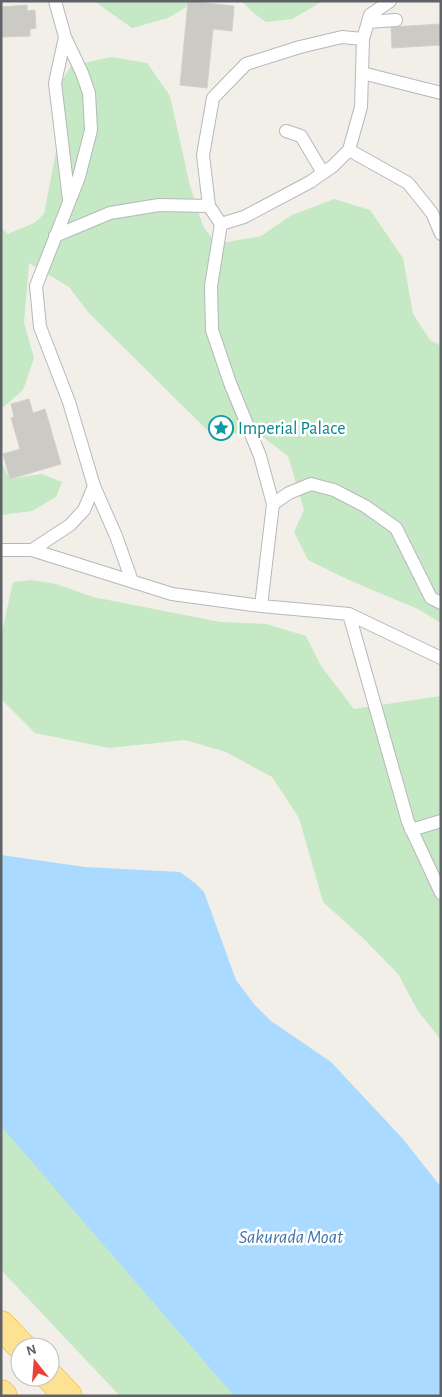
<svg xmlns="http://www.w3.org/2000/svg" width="442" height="1397" font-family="'Alegreya Sans',sans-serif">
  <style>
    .green { fill: #c5e8c5 }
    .water { fill: #aadaff }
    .building { fill: #cccac5; stroke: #d6d1c6 }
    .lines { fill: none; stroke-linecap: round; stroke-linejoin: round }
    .lane-casing { stroke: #b5b8bc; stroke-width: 14 }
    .highway-casing { stroke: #f9ab00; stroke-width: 29 }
    .lane { stroke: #fff; stroke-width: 12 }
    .highway { stroke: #fde293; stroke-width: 28 }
    .labels { text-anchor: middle; stroke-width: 5; stroke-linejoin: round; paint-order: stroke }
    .culture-label { font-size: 18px; fill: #0d838f; stroke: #fff; text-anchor: start }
    .water-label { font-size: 19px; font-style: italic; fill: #4174aa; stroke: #fff }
  </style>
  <rect width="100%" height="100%" fill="#f1efe8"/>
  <path class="green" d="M94,1H196L168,18L132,28Z
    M242,1H323L292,19L266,22L251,11Z
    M111,57L147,63L170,96L190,186L203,226L216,244L261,236L292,215L334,199L370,210L403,258L413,314L430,340L441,346V623L418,609L351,581L308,560L294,532L304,510L288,456L262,436L207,430L88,312L69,287L29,263L24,323L34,358L23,390L1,409V228L8,234L34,223L44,214L61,126L58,87L71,66Z
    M1,462L10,479L42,474L62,482L56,497L32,511L1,515Z
    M32,580L56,584L93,597L220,622L266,624L306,636L321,666L354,709L441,696V1040L418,1011L398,974L363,938L323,902L299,818L272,777L226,752L185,740L109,748L35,733L3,701L1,681V636L13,582Z
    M1,1126L34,1162L234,1396H120L1,1270Z"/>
  <path class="water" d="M1,855L85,867L180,872L196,884L204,892L236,980L254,1004L271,1021L331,1062L403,1139L441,1187V1396H234L1,1126Z"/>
  <path class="building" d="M188,1L234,6L232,31L213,29L207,88L180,85Z
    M27,5V11L35,10L36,28L30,29V36L1,37V7Z
    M441,24V45L392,48L391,27Z
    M29,399L33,413L45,409L61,464L10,479L3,454L20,449L11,418L14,417L11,404Z"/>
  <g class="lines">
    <defs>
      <path id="lane" d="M55,1L65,37L82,73L89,93L91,130L79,177L36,286L40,327L69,402L94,486L116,536L132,581
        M368,22L396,20
        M65,37L55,83L69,200
        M363,39L342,37L300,47L246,64L213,98L203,155L209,206L221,224L244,217L310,182L333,166L349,150L361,107L363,39L370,15L390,1
        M362,73L441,93
        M286,131L301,136L323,173
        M349,150L408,183L432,213L441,234
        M221,224L211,286L212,330L230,383L260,456L273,504L261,606
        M55,236L110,213L159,205L209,206
        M273,504L289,493L311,484L334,490L365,506L396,528L431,598L441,603
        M1,550H32L172,594L261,606L349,614L408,822L441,893
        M32,550L70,525L84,510L94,486
        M349,614L441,658
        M411,830L441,821"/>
      <path id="highway" d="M1,1325L22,1347
        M50,1377L68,1396
        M1,1394L3,1396"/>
    </defs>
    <use href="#lane" class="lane-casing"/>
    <use href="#highway" class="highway-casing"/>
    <use href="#lane" class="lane"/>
    <use href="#highway" class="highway"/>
  </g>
  <defs>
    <symbol id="sight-ring" viewBox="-11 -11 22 22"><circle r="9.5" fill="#fff" stroke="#0f9aa8" stroke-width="1.5"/><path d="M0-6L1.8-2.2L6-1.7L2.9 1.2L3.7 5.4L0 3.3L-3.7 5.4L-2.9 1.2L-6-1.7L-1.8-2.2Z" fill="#0f9aa8"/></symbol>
  </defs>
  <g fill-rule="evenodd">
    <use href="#sight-ring" x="207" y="414" width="28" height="28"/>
  </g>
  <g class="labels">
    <g class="culture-label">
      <text x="238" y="434">Imperial Palace</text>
    </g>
    <g class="water-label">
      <text x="291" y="1243">Sakurada Moat</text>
    </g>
  </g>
  <rect width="442" height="1397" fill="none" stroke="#5f6368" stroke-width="5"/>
  <g transform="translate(35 1362) rotate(343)"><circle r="24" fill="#ffffff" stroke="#bfc1c3"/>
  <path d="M0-4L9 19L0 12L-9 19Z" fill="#ea4335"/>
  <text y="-8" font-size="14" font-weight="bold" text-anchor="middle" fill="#5f6368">N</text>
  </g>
</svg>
